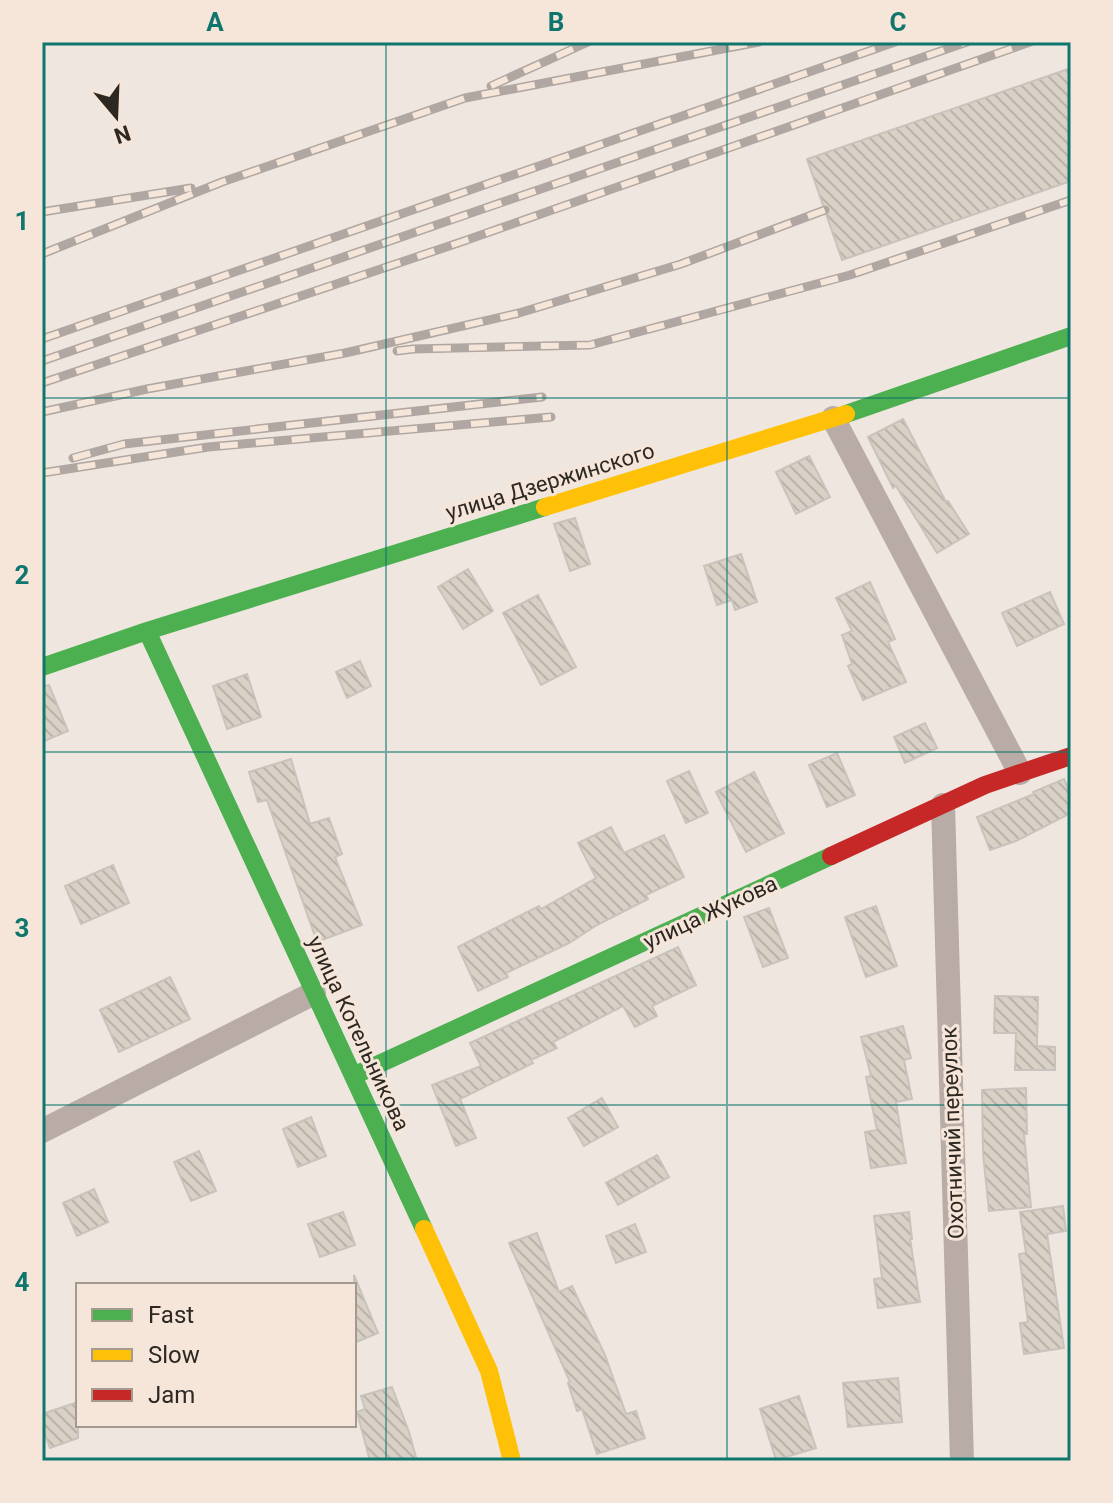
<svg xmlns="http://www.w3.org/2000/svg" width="1113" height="1503" font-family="Roboto,sans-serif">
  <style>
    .building { fill: url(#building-back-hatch); stroke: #c8c3bc; stroke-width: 2 }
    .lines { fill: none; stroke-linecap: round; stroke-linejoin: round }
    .street { stroke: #b9aca6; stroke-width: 24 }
    .fast { stroke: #4caf50; stroke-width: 18 }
    .slow { stroke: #ffc107; stroke-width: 18 }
    .jam { stroke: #c62828; stroke-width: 18 }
    .rail-casing { stroke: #b1a7a2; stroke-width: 9 }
    .rail { stroke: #f5e6d9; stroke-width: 6; stroke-dasharray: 18; stroke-linecap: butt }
    .grid { fill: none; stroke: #0f766e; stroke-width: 2; stroke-opacity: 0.55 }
    .labels { text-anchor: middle; stroke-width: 6; stroke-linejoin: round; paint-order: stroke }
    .street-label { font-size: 22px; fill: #2e2823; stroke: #f5e6d9 }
    .neatline { fill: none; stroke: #0f766e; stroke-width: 3 }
    .grid-label { font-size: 26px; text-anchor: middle; font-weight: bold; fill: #0f766e }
  </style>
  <defs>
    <pattern id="building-back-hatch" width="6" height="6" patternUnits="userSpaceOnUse" patternTransform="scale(2)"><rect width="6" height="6" fill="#d9d1c5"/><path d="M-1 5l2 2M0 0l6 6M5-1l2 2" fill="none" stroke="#bbb3a9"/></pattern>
  </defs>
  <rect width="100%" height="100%" fill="#efe7df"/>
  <path class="building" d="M1071,68V181L842,260L807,159Z
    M903,419L946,502L948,501L969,534L937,553L896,486L893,488L868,437Z
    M809,456L830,497L796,514L776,472Z
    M575,518L590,564L570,571L554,524Z
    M741,554L757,602L735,610L732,600L717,605L704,566Z
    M468,569L493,611L463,629L438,587Z
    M870,582L895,639L888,642L906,682L863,700L848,666L852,664L842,635L852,631L836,598Z
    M1050,592L1064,624L1017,646L1002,613Z
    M538,595L576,667L541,685L503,613Z
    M360,661L371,686L347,698L336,672Z
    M247,674L261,717L227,729L213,686Z
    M49,685L68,731L42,742V686Z
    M925,723L937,748L905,763L894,737Z
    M837,753L855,795L827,807L809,765Z
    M291,759L310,824L329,818L342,854L335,857L362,925L317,942L267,800L258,802L249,772Z
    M689,771L708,813L686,823L667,781Z
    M754,772L784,833L746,852L716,792Z
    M1064,779L1071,794V813L1016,841L990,850L977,817L1034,794L1033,792Z
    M611,827L624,853L664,835L684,877L646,895L648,899L597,925L569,943L506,973L508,977L478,991L458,947L539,906L541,909L596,878L578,843Z
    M113,865L129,903L81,924L65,886Z
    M876,906L897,966L866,977L845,917Z
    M769,908L788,958L763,967L744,917Z
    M678,947L696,985L652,1006L657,1016L635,1027L623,1006L553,1042L557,1048L531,1060L533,1063L460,1099L476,1138L456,1146L432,1085L481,1066L470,1043Z
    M170,977L190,1019L119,1052L100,1010Z
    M995,996L1038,997L1037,1046L1055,1047V1070H1015L1016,1033H994Z
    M903,1026L911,1058L904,1060L912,1099L896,1102L906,1163L871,1168L865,1132L877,1130L866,1077L871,1076L861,1037Z
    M1026,1088L1027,1134H1024L1031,1207L989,1211L983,1153L982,1090Z
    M602,1098L618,1127L584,1146L568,1118Z
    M311,1117L326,1156L298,1167L283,1129Z
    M199,1151L216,1191L191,1201L174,1162Z
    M657,1155L669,1177L618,1205L606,1183Z
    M94,1189L108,1222L77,1236L63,1203Z
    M1063,1206L1066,1231L1047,1234L1064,1348L1024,1354L1020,1323L1028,1322L1019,1254L1026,1253L1020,1212Z
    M343,1212L355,1245L320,1257L308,1224Z
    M909,1212L912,1239H910L920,1302L878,1308L874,1279L882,1278L874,1216Z
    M635,1224L646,1252L616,1263L606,1236Z
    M537,1233L559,1292L572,1286L605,1355L626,1414L636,1411L645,1438L597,1454L582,1409L577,1411L568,1383L570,1382L509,1243Z
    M354,1275L378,1333L354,1343Z
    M898,1378L902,1422L848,1427L843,1383Z
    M392,1387L409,1432L417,1461H370L357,1412L365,1409L361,1396Z
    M799,1396L816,1448L776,1460L760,1409Z
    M78,1402V1438L50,1448L42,1426V1414Z"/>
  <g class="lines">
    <path class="street" d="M833,418L1020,773
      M943,805L962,1461
      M42,1131L314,993"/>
    <path class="fast" d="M846,414L1071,336
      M147,631L424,1229
      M42,667L147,631L545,507
      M353,1076L831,856"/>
    <path class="slow" d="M545,507L846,414
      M424,1229L489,1371L512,1461"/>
    <path class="jam" d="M831,856L985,785L1071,756"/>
    <defs>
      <path id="rail" d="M491,86L588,42
        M42,212L191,188
        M42,254L222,182L465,98L759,42
        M42,339L895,42
        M397,351L413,349L590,345L850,275L1071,200
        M42,361L967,42
        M42,383L464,241L1030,42
        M42,412L147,389L345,353L519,313L681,264L825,210
        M73,458L124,444L542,397
        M42,473L208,447L551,417"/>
    </defs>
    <use href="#rail" class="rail-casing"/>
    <use href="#rail" class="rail"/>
  </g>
  <path class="grid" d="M386,42V1461M727,42V1461M42,398H1071M42,752H1071M42,1105H1071"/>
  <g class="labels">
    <g class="street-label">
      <text transform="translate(550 481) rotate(-17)" y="8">улица Дзержинского</text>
      <text transform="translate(710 912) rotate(-25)" y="8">улица Жукова</text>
      <text transform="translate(359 1033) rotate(65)" y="8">улица Котельникова</text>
      <text transform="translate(952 1133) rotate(-92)" y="8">Охотничий переулок</text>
    </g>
  </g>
  <rect width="1113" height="1503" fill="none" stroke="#f5e6d9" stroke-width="88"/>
  <rect x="76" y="1283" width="280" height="144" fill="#f5e6d9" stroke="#a59a90" stroke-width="2"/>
  <rect x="92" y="1309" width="40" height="12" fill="#4caf50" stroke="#a59a90" stroke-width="2"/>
  <text x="148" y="1323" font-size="24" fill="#2e2823">Fast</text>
  <rect x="92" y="1349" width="40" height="12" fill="#ffc107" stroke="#a59a90" stroke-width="2"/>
  <text x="148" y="1363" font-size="24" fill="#2e2823">Slow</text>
  <rect x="92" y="1389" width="40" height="12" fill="#c62828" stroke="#a59a90" stroke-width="2"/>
  <text x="148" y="1403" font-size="24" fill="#2e2823">Jam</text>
  <g transform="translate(116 116) rotate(161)" stroke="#f5e6d9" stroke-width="6" paint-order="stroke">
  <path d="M0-6L14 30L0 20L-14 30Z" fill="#2e2823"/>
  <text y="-12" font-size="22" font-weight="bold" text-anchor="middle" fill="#2e2823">N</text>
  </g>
  <rect x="44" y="44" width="1025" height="1415" class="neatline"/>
  <g class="grid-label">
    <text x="215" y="31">A</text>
    <text x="556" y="31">B</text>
    <text x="898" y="31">C</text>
    <text x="22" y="230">1</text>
    <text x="22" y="584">2</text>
    <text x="22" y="937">3</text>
    <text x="22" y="1291">4</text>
  </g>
</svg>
